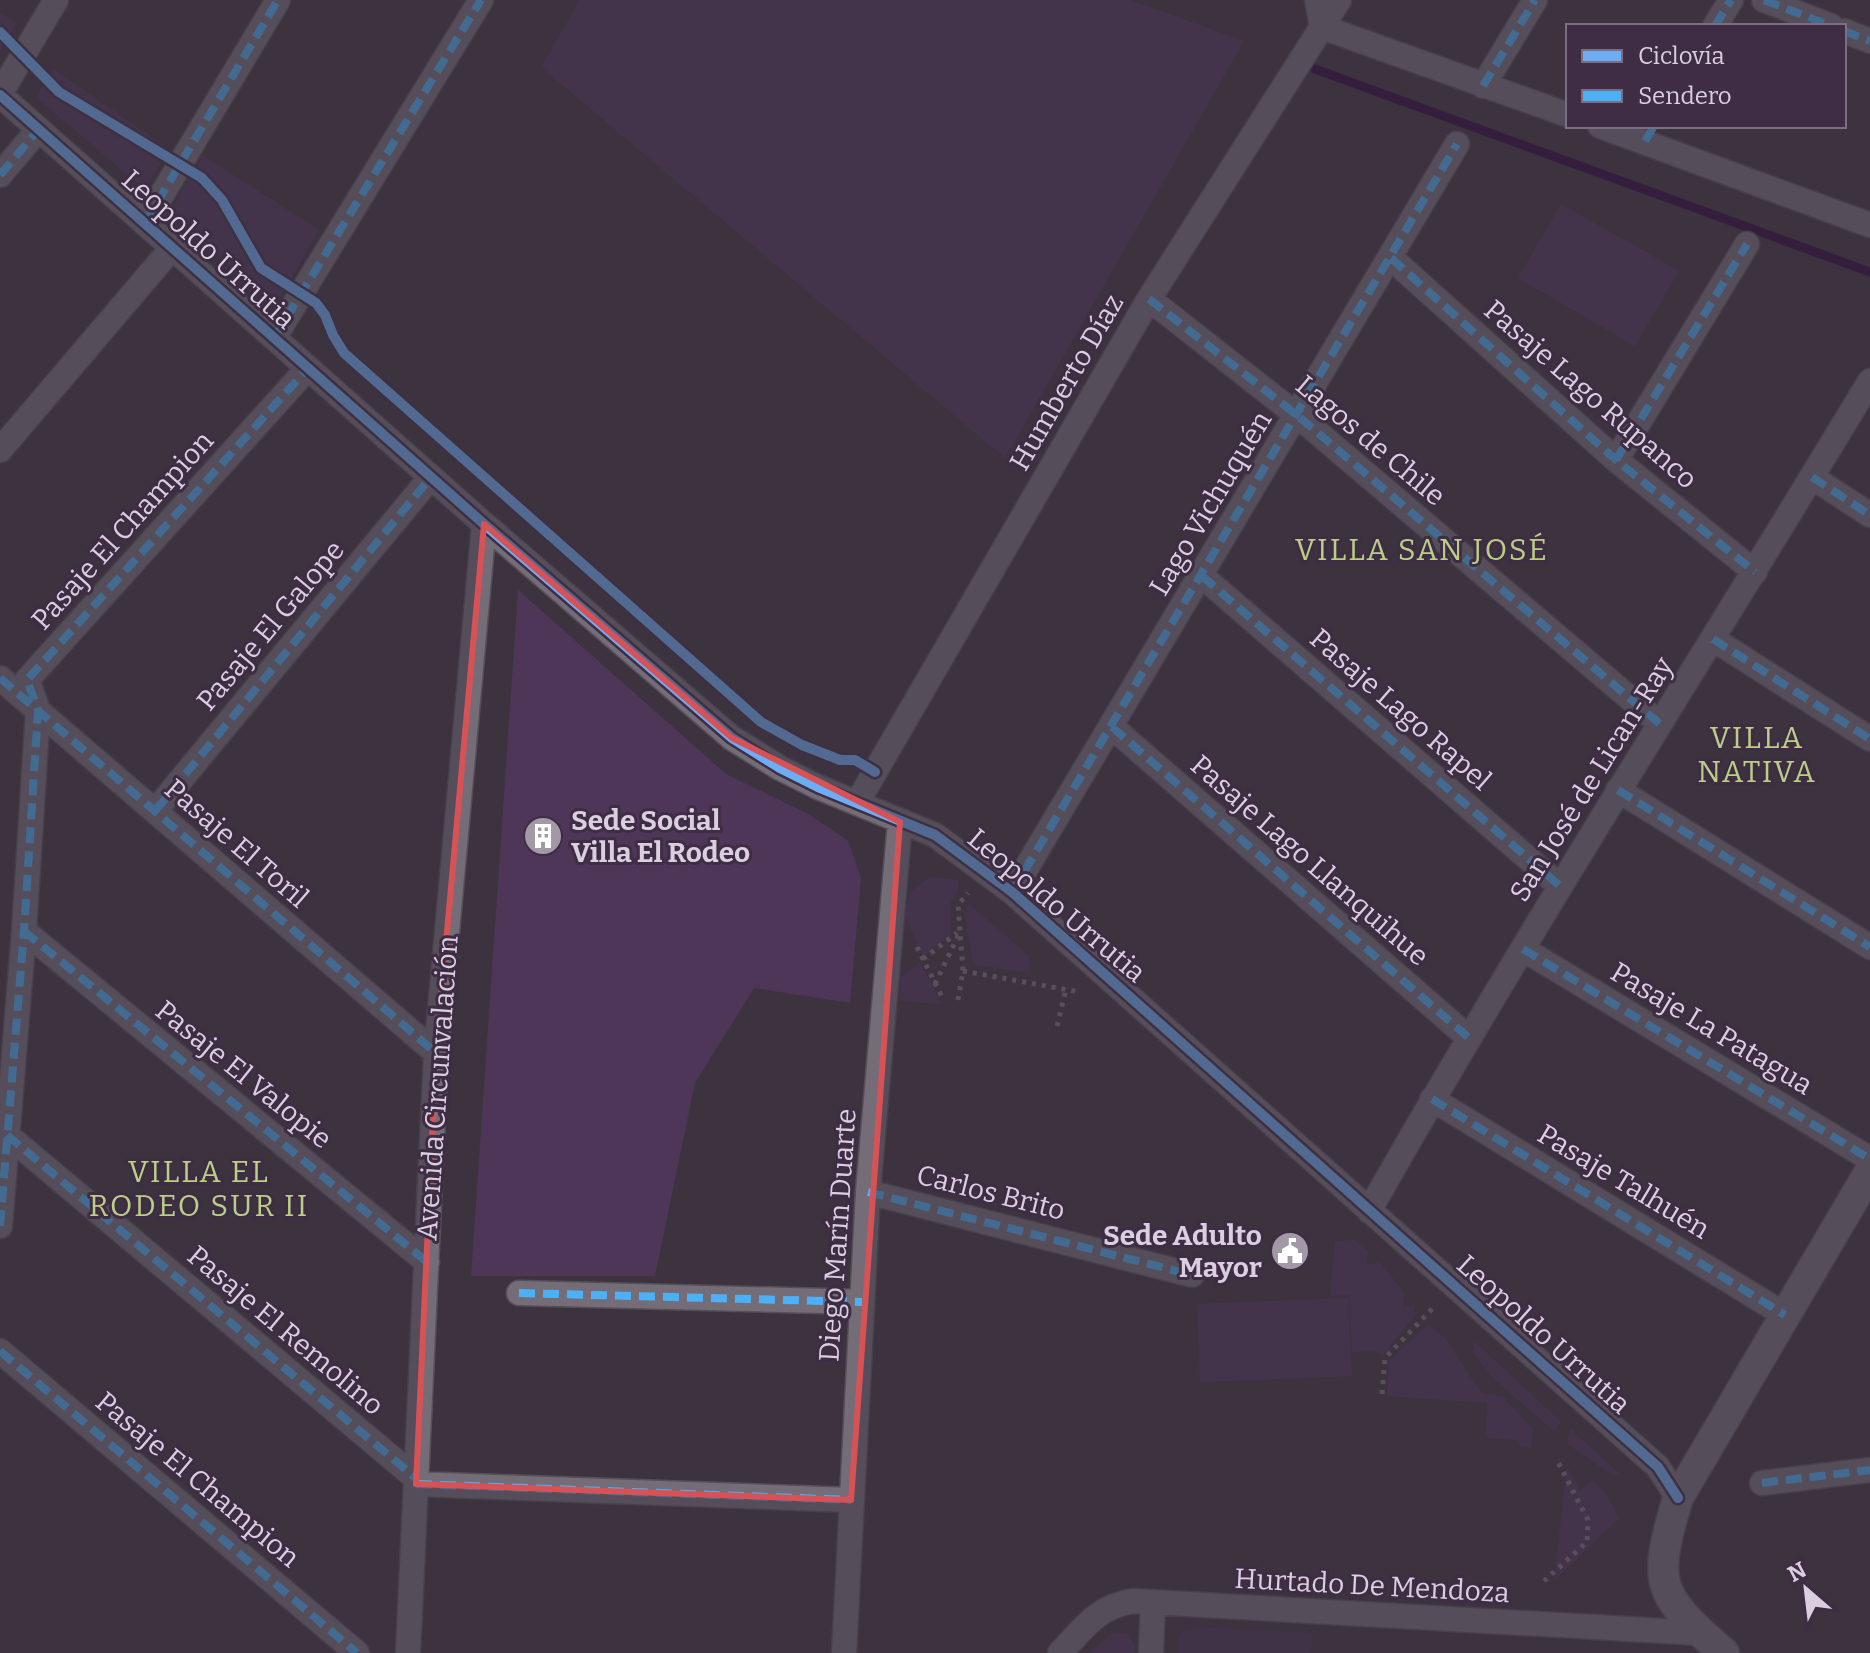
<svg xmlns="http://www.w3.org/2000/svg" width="1870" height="1653" font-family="Bitter,serif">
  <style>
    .built { fill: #473450 }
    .green { fill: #4e3659 }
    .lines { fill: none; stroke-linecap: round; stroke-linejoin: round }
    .stream { stroke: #2d063b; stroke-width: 9 }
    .minor-casing { stroke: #564f5a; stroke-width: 27 }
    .tertiary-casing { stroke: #564f5a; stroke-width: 33 }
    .path { stroke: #78727c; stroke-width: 5; stroke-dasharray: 4 6; stroke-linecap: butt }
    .minor { stroke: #746d78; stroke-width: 24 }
    .tertiary { stroke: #746d78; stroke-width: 30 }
    .quiet { stroke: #4cb0f7; stroke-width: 8; stroke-dasharray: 16 8; stroke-linecap: butt }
    .cycleway-casing { stroke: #3e2d45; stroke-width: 15 }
    .cycleway { stroke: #6dadf4; stroke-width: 10 }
    .marked { fill: none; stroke: #d75256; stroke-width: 6; stroke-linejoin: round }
    .labels { text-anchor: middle; stroke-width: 6; stroke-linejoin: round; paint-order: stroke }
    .street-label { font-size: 28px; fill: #d9cfde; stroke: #3e2d45 }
    .poi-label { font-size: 28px; font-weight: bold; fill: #d9cfde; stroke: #3e2d45; text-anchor: start }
    .neighbourhood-label { font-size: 30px; letter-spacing: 2px; fill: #bace84; stroke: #3e2d45 }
  </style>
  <rect width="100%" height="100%" fill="#3c333f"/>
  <path class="built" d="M1197,1627L1312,1633L1311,1653H1177L1178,1638L1182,1632Z"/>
  <path class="green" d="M580,0H1130L1244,41L1005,458L541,67Z
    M0,13L17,23L0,51Z
    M53,69L169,149L145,190L36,97Z
    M202,155L319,230L275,306L170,211Z
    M1561,204L1679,271L1635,346L1518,278Z
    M518,590L726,774L810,815L848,841L861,877L850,1003L754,988L695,1083L655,1276H471Z
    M931,877L958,880V893L951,900V934L924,956L905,916L910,892Z
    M969,904L1029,956V973L973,964L965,917Z
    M920,962L941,1004L900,1001L901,977Z
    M1354,1240L1368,1252L1367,1264L1380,1263L1404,1292L1403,1307L1415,1306V1315L1383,1355L1372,1351L1352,1352L1349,1295L1330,1296L1335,1241Z
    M1348,1298L1352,1376L1200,1382L1197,1304Z
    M1428,1325L1445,1338L1481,1393L1503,1397L1533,1430L1531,1448L1521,1447L1516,1440L1486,1438L1487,1403L1387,1396L1389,1361Z
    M1474,1341L1561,1422L1554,1431L1493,1378L1473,1352Z
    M1570,1429L1619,1473L1614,1476L1567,1444Z
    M1567,1467L1580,1490L1592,1480L1605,1493L1619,1518L1554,1580Z
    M1113,1632L1127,1634L1135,1646L1134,1653H1090Z"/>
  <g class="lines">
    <path class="stream" d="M1315,69L1870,272"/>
    <defs>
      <path id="minor" d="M1317,0L1322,27L1568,115
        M1764,0L1831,26
        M1715,26L1731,0
        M1844,31L1870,41
        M1483,86L1535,0
        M0,94L56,0
        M0,95L484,524L732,738L780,768L818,787L935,835L1012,892L1658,1467L1678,1498
        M1600,126L1870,225
        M0,175L39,129
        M145,223L278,0
        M1391,258L1616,460L1755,572
        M1149,299L1298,416L1660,724
        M274,338L481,0
        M0,450L172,248
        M1616,460L1747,244
        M1812,477L1870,515
        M1202,576L1560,886
        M1713,639L1870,739
        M0,678L436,1053
        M1112,727L1469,1038
        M1618,790L1870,947
        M857,803L1149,299L1339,0
        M155,811L431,477
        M1012,892L1457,144
        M24,931L427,1262
        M1523,949L1870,1159
        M1432,1099L1785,1315
        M7,1135L417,1479
        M868,1192L1192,1275
        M1369,1211C1528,930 1703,658 1870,381
        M0,1226L24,931L38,710L27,680L308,368
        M519,1293L862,1302
        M0,1351L357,1653
        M1762,1483L1870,1470
        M416,1484L851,1500
        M408,1653L436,1053L484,524
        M844,1653L868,1192L900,822
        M1060,1653C1083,1629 1098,1606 1133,1601L1700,1633
        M1151,1653L1153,1602"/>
      <path id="tertiary" d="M1724,1653C1656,1594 1652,1584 1678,1498L1870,1171"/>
    </defs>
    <use href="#minor" class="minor-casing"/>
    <use href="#tertiary" class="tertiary-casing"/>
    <path class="path" d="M917,947L943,999
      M923,959L957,933
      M963,971L1080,992
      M935,984L960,932
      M958,1000L963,971L958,905L968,893
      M1057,1026L1066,989
      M1382,1394L1385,1358L1433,1308
      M1544,1581L1587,1542L1588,1520L1557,1460"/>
    <use href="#minor" class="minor"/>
    <use href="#tertiary" class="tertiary"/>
    <path class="quiet" d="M1764,0L1831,26
      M1715,26L1731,0
      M1844,31L1870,41
      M1483,86L1535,0
      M1645,141L1654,126
      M0,175L39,129
      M145,223L278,0
      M1391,258L1616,460L1755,572
      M1149,299L1298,416L1660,724
      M274,338L481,0
      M1616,460L1747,244
      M1812,477L1870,515
      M1202,576L1560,886
      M1713,639L1870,739
      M0,678L436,1053
      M1112,727L1469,1038
      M1618,790L1870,947
      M155,811L431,477
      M1012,892L1457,144
      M24,931L427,1262
      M1523,949L1870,1159
      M1432,1099L1785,1315
      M7,1135L417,1479
      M868,1192L1192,1275
      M0,1226L24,931L38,710L27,680L308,368
      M519,1293L862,1302
      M0,1351L357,1653
      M1762,1483L1870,1470
      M416,1484L851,1500"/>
    <defs>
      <path id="cycleway" d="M0,32L59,92L202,178L222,200L261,268L316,303L325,315L333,335L344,353L761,722L802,745L840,760H855L875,772
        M0,95L484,524L732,738L780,768L818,787L935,835L1012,892L1658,1467L1678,1498"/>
    </defs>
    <use href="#cycleway" class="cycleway-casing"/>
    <use href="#cycleway" class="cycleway"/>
  </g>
  <path d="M0 0H1870V1653H0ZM484,524L732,738L900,822L851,1500L416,1484L436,1053Z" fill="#3c333f" fill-opacity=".55" fill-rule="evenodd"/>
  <path class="marked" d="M484,524L732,738L900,822L851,1500L416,1484L436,1053Z"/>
  <defs>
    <symbol id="building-disc" viewBox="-11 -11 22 22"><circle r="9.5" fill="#a298a6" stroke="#3e2d45"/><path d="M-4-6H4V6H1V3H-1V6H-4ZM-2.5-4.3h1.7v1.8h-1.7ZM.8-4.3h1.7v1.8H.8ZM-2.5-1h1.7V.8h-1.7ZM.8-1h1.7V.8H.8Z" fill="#fff"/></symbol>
    <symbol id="civic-disc" viewBox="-11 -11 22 22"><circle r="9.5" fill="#a298a6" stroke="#3e2d45"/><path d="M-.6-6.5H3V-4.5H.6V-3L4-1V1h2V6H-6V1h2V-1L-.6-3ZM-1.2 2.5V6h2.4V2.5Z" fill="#fff"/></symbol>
  </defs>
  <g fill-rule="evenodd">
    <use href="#building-disc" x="521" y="814" width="44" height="44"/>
    <use href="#civic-disc" x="1268" y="1229" width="44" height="44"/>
  </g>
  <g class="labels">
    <g class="street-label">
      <text transform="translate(209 249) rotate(42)" y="10">Leopoldo Urrutia</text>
      <text transform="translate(1066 382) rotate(-60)" y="10">Humberto Díaz</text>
      <text transform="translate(1591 394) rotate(41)" y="10">Pasaje Lago Rupanco</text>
      <text transform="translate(1371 440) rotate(40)" y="10">Lagos de Chile</text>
      <text transform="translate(1210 503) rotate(-59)" y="10">Lago Vichuquén</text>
      <text transform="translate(122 530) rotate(-48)" y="10">Pasaje El Champion</text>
      <text transform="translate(270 625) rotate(-50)" y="10">Pasaje El Galope</text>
      <text transform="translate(1401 709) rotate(41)" y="10">Pasaje Lago Rapel</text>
      <text transform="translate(1591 779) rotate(-58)" y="10">San José de Lican-Ray</text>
      <text transform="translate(237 843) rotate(41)" y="10">Pasaje El Toril</text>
      <text transform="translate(1310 860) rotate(41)" y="10">Pasaje Lago Llanquihue</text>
      <text transform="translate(1057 905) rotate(40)" y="10">Leopoldo Urrutia</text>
      <text transform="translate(1712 1028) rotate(31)" y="10">Pasaje La Patagua</text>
      <text transform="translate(244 1074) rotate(39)" y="10">Pasaje El Valopie</text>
      <text transform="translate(437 1088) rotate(-86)" y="10">Avenida Circunvalación</text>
      <text transform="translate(1624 1181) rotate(31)" y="10">Pasaje Talhuén</text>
      <text transform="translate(991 1192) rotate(14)" y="10">Carlos Brito</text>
      <text transform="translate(837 1235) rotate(-86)" y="10">Diego Marín Duarte</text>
      <text transform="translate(286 1330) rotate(40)" y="10">Pasaje El Remolino</text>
      <text transform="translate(1544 1334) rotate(42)" y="10">Leopoldo Urrutia</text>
      <text transform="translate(198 1479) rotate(40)" y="10">Pasaje El Champion</text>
      <text transform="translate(1372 1585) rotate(3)" y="10">Hurtado De Mendoza</text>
    </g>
    <g class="poi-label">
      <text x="571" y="830">Sede Social<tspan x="571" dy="32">Villa El Rodeo</tspan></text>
      <text x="1262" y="1245" text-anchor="end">Sede Adulto<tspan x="1262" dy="32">Mayor</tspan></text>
    </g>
    <g class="neighbourhood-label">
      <text x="1422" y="560">VILLA SAN JOSÉ</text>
      <text x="1757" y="748">VILLA<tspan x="1757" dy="34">NATIVA</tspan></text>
      <text x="199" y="1182">VILLA EL<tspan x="199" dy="34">RODEO SUR II</tspan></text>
    </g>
  </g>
  <rect x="1566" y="24" width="280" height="104" fill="#3e2d45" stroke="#7c6e82" stroke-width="2"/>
  <rect x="1582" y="50" width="40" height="12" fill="#6dadf4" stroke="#7c6e82" stroke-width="2"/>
  <text x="1638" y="64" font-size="24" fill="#d9cfde">Ciclovía</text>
  <rect x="1582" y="90" width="40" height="12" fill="#4cb0f7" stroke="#7c6e82" stroke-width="2"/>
  <text x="1638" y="104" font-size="24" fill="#d9cfde">Sendero</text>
  <g transform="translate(1806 1589) rotate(332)" stroke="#3e2d45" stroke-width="6" paint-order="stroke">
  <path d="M0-6L14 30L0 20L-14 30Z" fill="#d9cfde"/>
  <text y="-12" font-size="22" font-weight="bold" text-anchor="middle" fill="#d9cfde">N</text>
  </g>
</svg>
